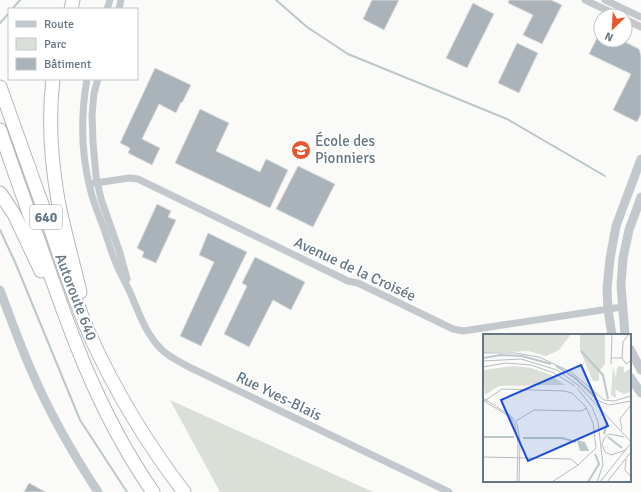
<svg xmlns="http://www.w3.org/2000/svg" width="641" height="492" font-family="Signika,sans-serif">
  <style>
    .green { fill: #dadfd7 }
    .lines { fill: none; stroke-linecap: round; stroke-linejoin: round }
    .stream { stroke: #bbc7cb; stroke-width: 2 }
    .building { fill: #aab3b9; stroke: #dcdcda }
    .motorway-casing { stroke: #b4b9bd; stroke-width: 15 }
    .minor { stroke: #c3c8cc; stroke-width: 7 }
    .tertiary { stroke: #c3c8cc; stroke-width: 9 }
    .motorway { stroke: #fff; stroke-width: 13 }
    .labels { text-anchor: middle; stroke-width: 4; stroke-linejoin: round; paint-order: stroke }
    .shield { fill: #fff; stroke: #939fa8; stroke-width: 1 }
    .shield-label { font-size: 14px; font-weight: bold; fill: #657683 }
    .poi-label { font-size: 15px; fill: #657683; stroke: #fff; text-anchor: start }
    .street-label { font-size: 15px; fill: #657683; stroke: #fff }
    .inset-river { fill: none; stroke: #bbc7cb; stroke-width: 2 }
    .inset-road { fill: none; stroke: #b5bdc2; stroke-width: 1 }
    .view { fill: #1d4ed8; fill-opacity: 0.15; stroke: #1d4ed8; stroke-width: 2 }
    .inset-edge { fill: none; stroke: #657683; stroke-width: 2 }
  </style>
  <rect width="100%" height="100%" fill="#fafaf8"/>
  <path class="green" d="M170,400L373,492H220Z"/>
  <g class="lines">
    <path class="stream" d="M276,0L307,27L348,54L507,119L605,176
      M12,9L20,0
      M0,23L9,13
      M0,230L15,262L80,420L127,492"/>
  </g>
  <path class="building" d="M372,0H399L384,30L363,19Z
    M509,0H551L562,5L542,44L523,35L533,15L508,3Z
    M473,3L494,14L467,68L446,58Z
    M601,30V40H621L639,49L641,56V114L637,122L613,110L631,74L589,54Z
    M517,43L538,53L519,93L498,83Z
    M155,68L191,85L182,103L181,102L176,113L159,104L142,139L160,148L152,165L128,153L130,148L120,143Z
    M200,109L229,123L216,151L260,172L266,159L288,170L270,208L175,163Z
    M298,166L335,184L313,227L276,209Z
    M157,204L171,211L168,217L176,220L156,263L142,257L144,252L137,248Z
    M208,233L247,252L201,346L180,336L214,262L199,255Z
    M255,257L305,282L291,310L273,300L249,347L224,334L247,286L242,283Z
    M29,483L40,489L46,492H24Z"/>
  <g class="lines">
    <defs>
      <path id="motorway" d="M71,9L73,0
        M53,79C48,120 51,160 58,200C64,231 73,262 80,292
        M0,87C16,133 33,178 49,224C62,263 75,302 92,340C117,394 148,445 184,492
        M0,130C12,166 25,201 37,236C68,327 98,413 153,492
        M0,193L14,214L41,271"/>
    </defs>
    <use href="#motorway" class="motorway-casing"/>
    <path class="minor" d="M585,0L619,16
      M605,0L641,17
      M107,9L110,0
      M119,9L121,0
      M625,19L641,27
      M87,79C81,114 81,153 90,188C93,202 99,215 104,229C108,240 111,252 116,263C119,272 124,279 128,288C138,309 144,332 161,349C169,357 180,362 189,367L449,492
      M98,79L94,93L92,115L93,142L96,176L101,199L120,253L127,279
      M89,184L129,178L138,179L348,281L358,283L453,329L463,331L622,307"/>
    <path class="tertiary" d="M0,290C10,317 20,345 32,372C50,414 73,454 98,492
      M612,335L608,310L607,289L610,259L616,226L641,159
      M625,335L621,285L623,258L629,230L641,197
      M630,349L641,370
      M630,377L641,393"/>
    <use href="#motorway" class="motorway"/>
  </g>
  <defs>
    <symbol id="school-disc" viewBox="-11 -11 22 22"><circle r="9.5" fill="#e4572e" stroke="#fff"/><path d="M0-5L7-2L0 1L-7-2ZM-4 1L0 2.5L4 1V4Q0 6-4 4Z" fill="#fff"/></symbol>
  </defs>
  <g fill-rule="evenodd">
    <use href="#school-disc" x="290" y="139" width="22" height="22"/>
  </g>
  <g class="labels">
    <rect class="shield" x="30" y="205" width="32" height="24" rx="3"/>
    <g class="shield-label">
      <text x="46" y="222">640</text>
    </g>
    <g class="poi-label">
      <text x="315" y="146">École des<tspan x="315" dy="17">Pionniers</tspan></text>
    </g>
    <g class="street-label">
      <text transform="translate(355 269) rotate(25)" y="5">Avenue de la Croisée</text>
      <text transform="translate(76 297) rotate(69)" y="5">Autoroute 640</text>
      <text transform="translate(279 396) rotate(26)" y="5">Rue Yves-Blais</text>
    </g>
  </g>
  <g transform="translate(483 334)">
    <rect width="148" height="148" fill="#fafaf8"/>
    <path d="M0,0H88L76,16L63,22L45,17L0,19ZM97,0H122V30L116,37V47H110L105,36L97,15ZM31,32L48,34L68,41L82,51L16,52L2,61L0,36ZM136,32L141,33V39L148,34V58L140,60L132,55L133,64L128,61L130,33L133,44L134,34Z" fill="#dadfd7"/>
    <path d="M94,106L102,108L106,117H97Z" fill="#bbc7cb"/>
    <path class="inset-river" d="M98,17L120,41L125,65M0,24L18,21L39,22L68,30M73,32L92,44L112,63M121,100L124,88M0,103H31M125,103L139,114M40,104H79L93,108M105,148L116,130L112,120"/>
    <path class="inset-road" d="M0,19H32L56,23L88,38L121,66L131,67L148,62M128,24H139L143,30L148,26M139,24L140,8L145,1M0,27L38,25L74,36L95,51L148,108M128,30L129,0M0,33L23,29L48,31L71,39L92,52M94,54L109,73L115,88L120,131L114,148M0,64L28,82L34,90L37,107L36,148M111,65L126,71L148,67M1,67L27,83L32,91L35,108L34,148M0,68L19,55L81,57L89,59L103,73L110,89L113,114L95,131L69,148M33,87L51,76L98,77L104,74M139,96L137,85L148,71M141,103L126,100L121,104L119,111L122,118L128,121L143,116M0,123L88,125L95,131M143,125L142,136L148,143M117,148L148,109M124,148L148,118"/>
    <path class="view" d="M98,31L125,92L45,127L18,66Z"/>
    <rect width="148" height="148" class="inset-edge"/>
  </g>
  <rect x="8" y="8" width="130" height="72" fill="#ffffff" stroke="#c1c8cd"/>
  <rect x="16" y="21" width="20" height="6" fill="#c3c8cc" stroke="#c1c8cd"/>
  <text x="44" y="28" font-size="12" fill="#657683">Route</text>
  <rect x="16" y="38" width="20" height="12" fill="#dadfd7" stroke="#c1c8cd"/>
  <text x="44" y="48" font-size="12" fill="#657683">Parc</text>
  <rect x="16" y="58" width="20" height="12" fill="#aab3b9" stroke="#c1c8cd"/>
  <text x="44" y="68" font-size="12" fill="#657683">Bâtiment</text>
  <g transform="translate(613 28) rotate(204)"><circle r="19" fill="#ffffff" stroke="#c1c8cd"/>
  <path d="M0-3L7 15L0 10L-7 15Z" fill="#e4572e"/>
  <text y="-6" font-size="11" font-weight="bold" text-anchor="middle" fill="#657683">N</text>
  </g>
</svg>
